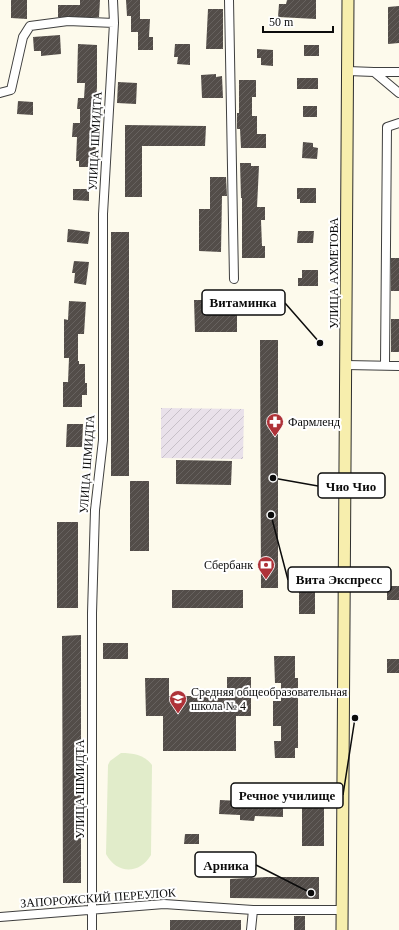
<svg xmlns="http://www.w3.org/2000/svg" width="399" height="930" font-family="'Times New Roman',serif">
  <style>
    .industrial { fill: url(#industrial-furrows) }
    .pitch { fill: #e1ecca }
    .building { fill: url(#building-hatch) }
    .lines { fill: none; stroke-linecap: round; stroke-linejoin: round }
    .street-casing { stroke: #3f3f3f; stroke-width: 10 }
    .secondary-casing { stroke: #2e2e2e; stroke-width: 13 }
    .street { stroke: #fff; stroke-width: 8 }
    .secondary { stroke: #f7eead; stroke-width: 11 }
    .labels { text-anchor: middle; stroke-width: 4; stroke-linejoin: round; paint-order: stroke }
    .street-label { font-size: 12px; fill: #0c0c0c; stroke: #fff }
    .poi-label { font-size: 12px; fill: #0c0c0c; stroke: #fff; text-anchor: start }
    .leader { fill: none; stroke: #0c0c0c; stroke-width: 1.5 }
    .callout-dot { fill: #0c0c0c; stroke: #fff; stroke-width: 1.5 }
    .callout { fill: #fff; stroke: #0c0c0c; stroke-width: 1.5 }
    .callout-label { font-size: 13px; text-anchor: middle; font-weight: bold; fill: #0c0c0c }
  </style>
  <defs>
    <pattern id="industrial-furrows" width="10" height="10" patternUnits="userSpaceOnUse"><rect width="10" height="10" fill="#e9e1ea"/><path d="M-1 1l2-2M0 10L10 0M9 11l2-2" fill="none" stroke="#c7c0c8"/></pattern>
    <pattern id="building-hatch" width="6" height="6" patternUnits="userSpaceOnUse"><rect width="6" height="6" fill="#534d49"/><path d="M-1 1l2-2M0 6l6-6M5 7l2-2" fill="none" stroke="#67625f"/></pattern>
  </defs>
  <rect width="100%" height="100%" fill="#fdfaec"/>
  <path class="industrial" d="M161,408L244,409L243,459L161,458Z"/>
  <path class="pitch" d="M121,753C133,753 145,755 152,765L151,855C140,874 117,875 106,854L108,765L110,761Z"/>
  <path class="building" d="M11,0H27V19L11,18Z
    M80,0H100L99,17H58V5H80Z
    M126,0H140V19H150L149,37H153V50H138V32H131V16H127Z
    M287,0H316V19L278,17L279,4H286Z
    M399,6V43L388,44V7Z
    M208,9H223V49H206Z
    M60,35L61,54L41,56V51H34L33,37Z
    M78,44L97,45V87L93,140H96L95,167H79V161H76L77,137H72L73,123H80V109H77L78,98H84L85,83H77Z
    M175,44H190V65L177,64L178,57H174Z
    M304,45H319V56H304Z
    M257,49L273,50V66L261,65V58H257Z
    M216,74V77L222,76L223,98H202L201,75Z
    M297,78H318V89H297Z
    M239,80H256V97H252V116H257V134H266V148H241L240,129H237V113H239Z
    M118,82L137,83L136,104L117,103Z
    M18,101L33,102V115L17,114Z
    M303,106H317V117H303Z
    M125,125L206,126L205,146H142V197H125Z
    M303,142L313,143V147L318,148L317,159L302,158Z
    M240,163H251V166H259L257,207H265V220H261L262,246H265V258H242V198H241Z
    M210,177H226L227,196H222L221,252L199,251V209H210Z
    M297,188H316V203H300V199H297Z
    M73,189H89V201L73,200Z
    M68,229L90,232L88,244L67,242Z
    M298,231H314L313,243H297Z
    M111,232H129V476H111Z
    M391,258H399V291H391Z
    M74,261L89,262L86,285L74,283L75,273H72Z
    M302,270H318V286H298V278H302Z
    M194,300H237V332H195Z
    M69,301L86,302L84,334H78V361H79V364H85V383H87V395H82V407H63V382H68L69,358H64V319L68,320Z
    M391,319H399V352H391Z
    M260,340H278V588H261Z
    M67,424H83L82,447H66Z
    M176,460L232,461L231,485L176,484Z
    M130,481H149V551H130Z
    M57,522H78V608H57Z
    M387,586H399V600H387Z
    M172,590H243V608H172Z
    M299,592H315V614H299Z
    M81,635V883H63L62,636Z
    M103,643H128V659H103Z
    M274,656H295V678H298V748H295V758H275L274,741H281V726H273V701H281V683H275Z
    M387,659H399V673H387Z
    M227,677H251V716H236V751H163V716H146L145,678H169V696H227Z
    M302,792H324V846H302Z
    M220,800L283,803V817L255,816L254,821L240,820V815L219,814Z
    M185,834H199V844H184Z
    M267,877H319V899L230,898V879Z
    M294,916H305V930H294Z
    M170,920H241V930H170Z"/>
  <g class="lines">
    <defs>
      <path id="street" d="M229,0L234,279
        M348,71L374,72L399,93
        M374,72H399
        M0,93L11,90L23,37L30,26L68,21L114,23
        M346,365L399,366
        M385,365L387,127L399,123
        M0,917L164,904L253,910H342
        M92,930V613L95,510L103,440V214L114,23L113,0
        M251,930L253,910"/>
      <path id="secondary" d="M342,930L348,0"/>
    </defs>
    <use href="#street" class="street-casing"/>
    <use href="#secondary" class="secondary-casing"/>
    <use href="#street" class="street"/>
    <use href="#secondary" class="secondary"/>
  </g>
  <defs>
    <symbol id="pharmacy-pin" viewBox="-11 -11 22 30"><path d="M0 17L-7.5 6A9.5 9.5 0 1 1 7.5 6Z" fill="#ae3238" stroke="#fff"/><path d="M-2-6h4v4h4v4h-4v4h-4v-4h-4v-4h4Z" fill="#fff"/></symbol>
    <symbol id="bank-pin" viewBox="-11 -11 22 30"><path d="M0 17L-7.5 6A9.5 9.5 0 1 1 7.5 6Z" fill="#ae3238" stroke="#fff"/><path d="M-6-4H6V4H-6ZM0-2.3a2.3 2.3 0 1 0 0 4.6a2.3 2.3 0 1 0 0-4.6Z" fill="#fff"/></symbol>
    <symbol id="school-pin" viewBox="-11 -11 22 30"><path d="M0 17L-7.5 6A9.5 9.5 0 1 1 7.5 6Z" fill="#ae3238" stroke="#fff"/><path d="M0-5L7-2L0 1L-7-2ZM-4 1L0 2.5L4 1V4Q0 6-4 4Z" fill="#fff"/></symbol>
  </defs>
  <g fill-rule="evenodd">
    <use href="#pharmacy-pin" x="265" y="412" width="20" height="27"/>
    <use href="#bank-pin" x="256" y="555" width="20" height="27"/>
    <use href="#school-pin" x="168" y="689" width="20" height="27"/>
  </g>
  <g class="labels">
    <g class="street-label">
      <text transform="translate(95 141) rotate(-87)" y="4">УЛИЦА ШМИДТА</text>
      <text transform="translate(334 273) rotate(-90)" y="4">УЛИЦА АХМЕТОВА</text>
      <text transform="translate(87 464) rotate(-86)" y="4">УЛИЦА ШМИДТА</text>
      <text transform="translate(80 789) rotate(-90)" y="4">УЛИЦА ШМИДТА</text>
      <text transform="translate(98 898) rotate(-4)" y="4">ЗАПОРОЖСКИЙ ПЕРЕУЛОК</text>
    </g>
    <g class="poi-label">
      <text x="288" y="426">Фармленд</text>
      <text x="253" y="569" text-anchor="end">Сбербанк</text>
      <text x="191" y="696">Средняя общеобразовательная<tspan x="191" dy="14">школа № 4</tspan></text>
    </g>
  </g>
  <path class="leader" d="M320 343L285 303M273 478L318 486M271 515L288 580M355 718L343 795M311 893L256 865"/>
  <g class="callout-dot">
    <circle cx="320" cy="343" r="4"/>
    <circle cx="273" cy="478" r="4"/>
    <circle cx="271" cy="515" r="4"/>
    <circle cx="355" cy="718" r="4"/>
    <circle cx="311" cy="893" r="4"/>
  </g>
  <g class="callout">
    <rect x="202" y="290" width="83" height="25" rx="4"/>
    <rect x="318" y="473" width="67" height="25" rx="4"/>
    <rect x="288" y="567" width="103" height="25" rx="4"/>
    <rect x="231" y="783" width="112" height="25" rx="4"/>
    <rect x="195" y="852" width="61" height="25" rx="4"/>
  </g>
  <g class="callout-label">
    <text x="243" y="307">Витаминка</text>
    <text x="351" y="491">Чио Чио</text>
    <text x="339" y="584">Вита Экспресс</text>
    <text x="287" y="800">Речное училище</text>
    <text x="226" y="870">Арника</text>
  </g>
  <path d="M263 26v6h70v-6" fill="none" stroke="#0c0c0c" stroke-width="2"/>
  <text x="269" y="26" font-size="12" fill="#0c0c0c" stroke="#ffffff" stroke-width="3" paint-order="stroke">50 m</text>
</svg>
